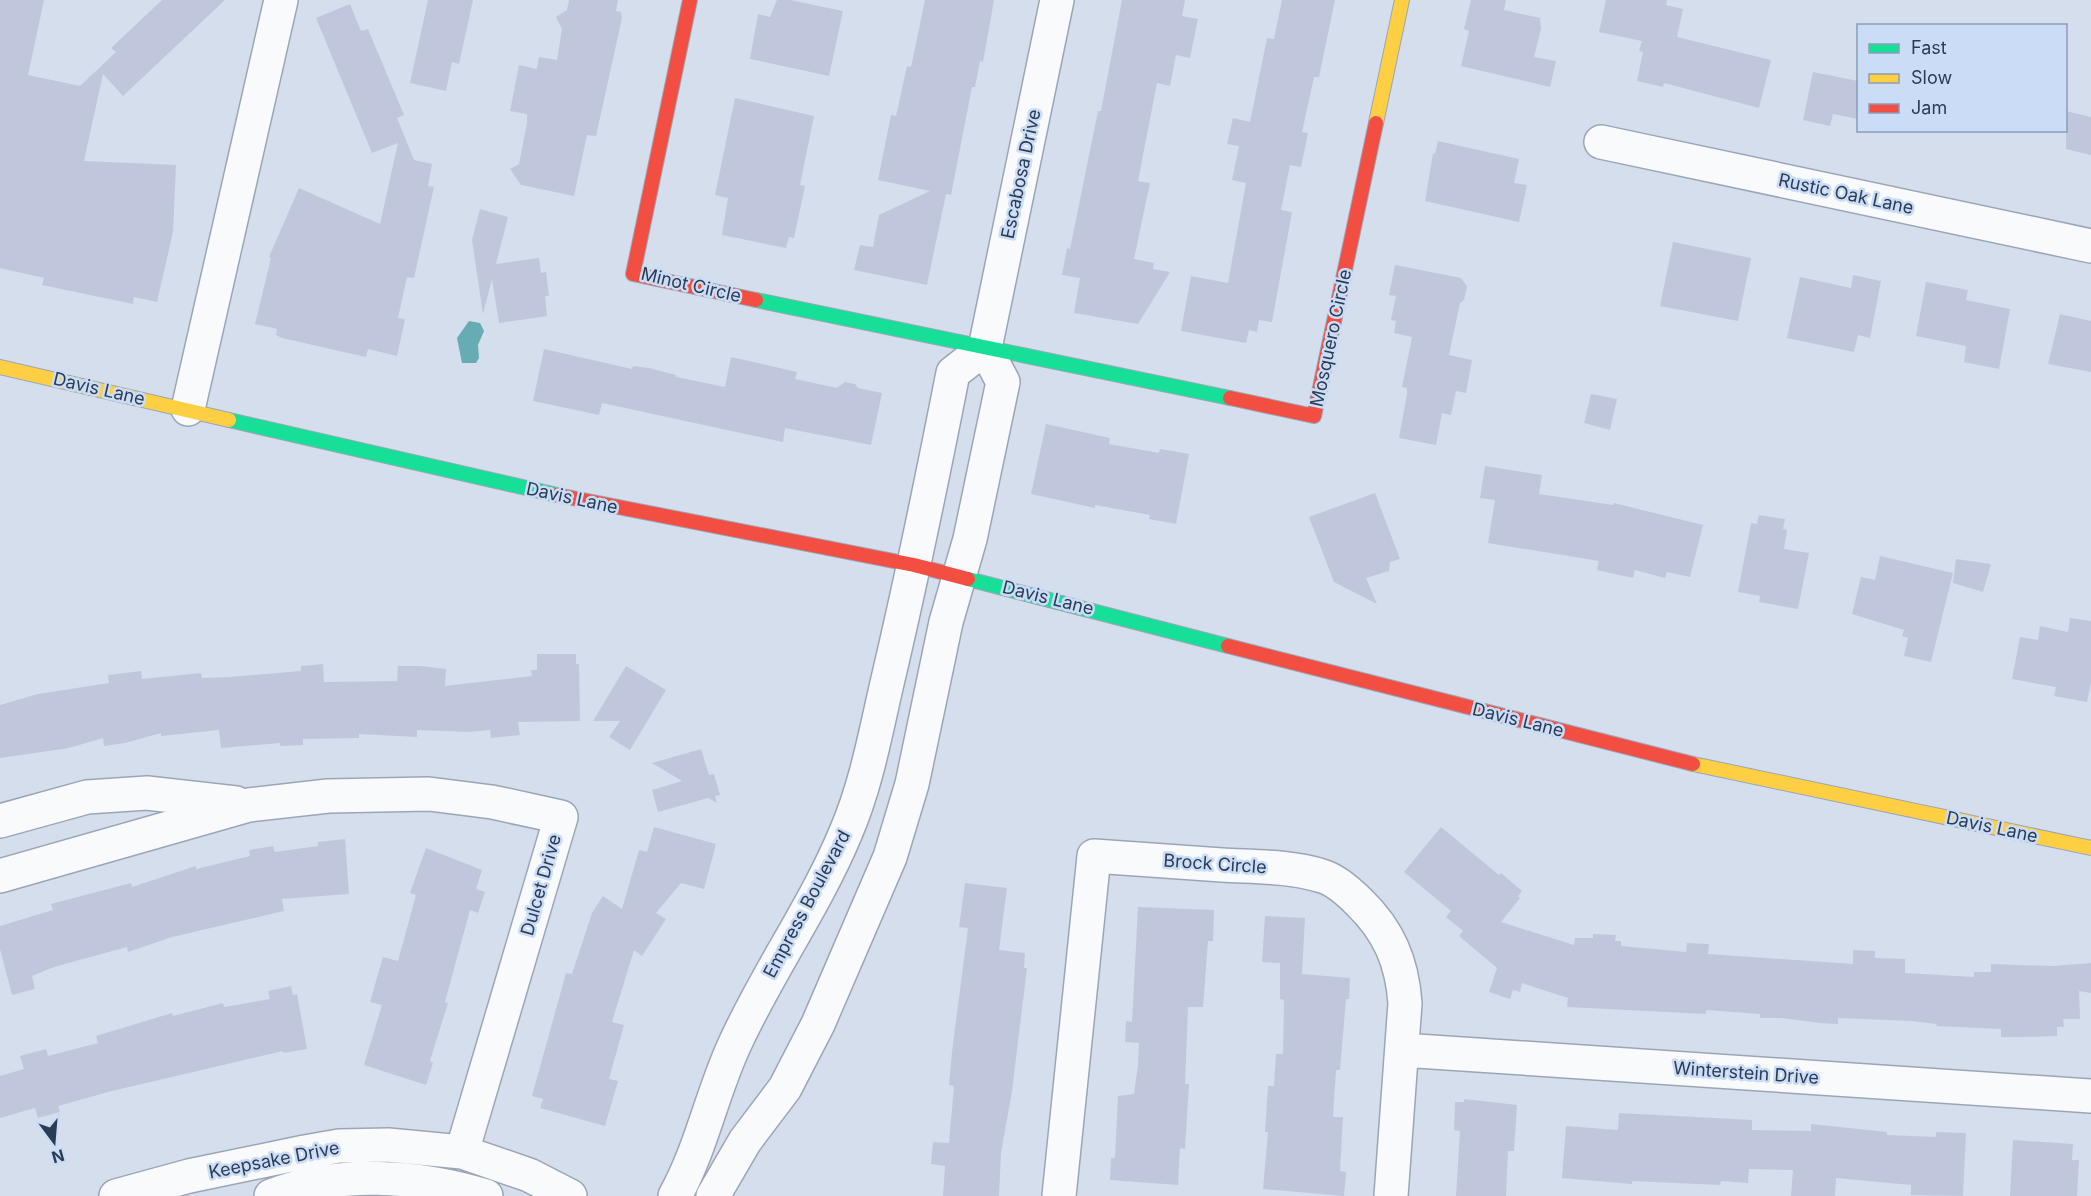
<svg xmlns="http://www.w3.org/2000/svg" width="2091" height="1196" font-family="Inter,sans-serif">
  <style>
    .water { fill: #66acb2 }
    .building { fill: #c0c7dc }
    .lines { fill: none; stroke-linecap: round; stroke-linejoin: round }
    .street-casing { stroke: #9aa6b7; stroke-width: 36 }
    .fast-casing { stroke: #9aa6b7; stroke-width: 16 }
    .slow-casing { stroke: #9aa6b7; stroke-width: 16 }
    .jam-casing { stroke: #9aa6b7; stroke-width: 16 }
    .street { stroke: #f9fafc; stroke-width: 33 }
    .fast { stroke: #16e098; stroke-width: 14 }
    .slow { stroke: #ffcf43; stroke-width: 14 }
    .jam { stroke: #f24e42; stroke-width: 14 }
    .labels { text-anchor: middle; stroke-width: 5; stroke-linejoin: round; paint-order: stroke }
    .street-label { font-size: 18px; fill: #2b3c55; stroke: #cbddf6 }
  </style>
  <rect width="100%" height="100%" fill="#d5deec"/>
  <path class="water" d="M469,321L480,323L484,331L478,345L479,358L476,363H462L457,338Z"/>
  <path class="building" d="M0,0H44L28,75L80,86L116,52L111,48L162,0H225L123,96L103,74L84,161L176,165L173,232L157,302L134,297L133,304L42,285L44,278L0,268Z
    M428,0H473L459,64L452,62L446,91L410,83Z
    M569,0H618L616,11L621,12L622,18L596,136L587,135L574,196L521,185L510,169L519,164L527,123V114L510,111L519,65L537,69L539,57L557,60L562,29L556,17L567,10Z
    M777,0H790L843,11L829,76L750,59L758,14L770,17Z
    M925,0H994L983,62L980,61L975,87H972L951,195L946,194L927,285L854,270L860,245L873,247L879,215L930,191L878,180L891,115L896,116L907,66L911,67Z
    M1122,0H1185L1182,16L1198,19L1190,58L1176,55L1170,86L1157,83L1138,181L1150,183L1134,259L1154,263L1153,269L1170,272L1138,324L1074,313L1080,278L1062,275L1067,248L1070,249L1098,111H1101Z
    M1282,0H1335L1319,77H1314L1302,132L1308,133L1301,167L1290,165L1281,210L1292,212L1272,322L1259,320L1257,332L1249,330L1246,343L1181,331L1191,276L1228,283L1246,183L1232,180L1239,146L1227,144L1233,118L1250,122L1267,38L1274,39Z
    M1471,0H1506L1504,10L1540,18L1541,29L1534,57L1556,61L1550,87L1461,66L1469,31L1464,29Z
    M1606,0H1667L1666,5L1683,9L1677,37L1771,60L1759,108L1664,83L1663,87L1637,81L1643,52L1639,51L1642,41L1599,32Z
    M350,4L361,31L368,29L404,115L397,118L414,160L432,164L428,186L434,187L414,278L407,277L398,318L405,319L397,356L368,349L366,357L282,338L276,335L277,329L255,324L271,258L269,257L299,188L380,224L398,143L372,153L316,18Z
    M1813,72L1858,81V119L1833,114L1830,126L1803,120Z
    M735,98L814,116L800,185L805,186L794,238L789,237L786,248L722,235L728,198L715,195Z
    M2066,111L2091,117V155L2066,149Z
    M1438,141L1519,159L1514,183L1527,185L1519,222L1425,201L1433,153L1435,154Z
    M480,209L508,217L496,264L539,258L541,273L546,272L549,296H545L547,316L499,323L492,279L483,314L472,240Z
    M1673,242L1751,258L1738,321L1660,306Z
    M1395,265L1461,278L1467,286L1464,300L1460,303L1449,355L1472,360L1466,393L1456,391L1451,415L1442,413L1436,445L1399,438L1407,394V388L1402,387L1412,337L1394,333L1396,321L1391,320L1396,296L1389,295Z
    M1853,275L1881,281L1870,338L1858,335L1854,352L1787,338L1800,277L1851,288Z
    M1926,282L1968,290L1966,300L2010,309L1999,369L1964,362L1966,346L1916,336Z
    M2060,314L2091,321V372L2048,364Z
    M544,349L632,369L633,366L649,368L676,375V377L725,387L731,357L797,372L795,379L837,388L845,382L855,384L858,388L882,393L871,445L785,428L783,442L602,403L599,415L533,401Z
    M1591,394L1617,399L1610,430L1584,423Z
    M1046,424L1110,438L1109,444L1159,453L1160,449L1189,454L1176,524L1149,519L1150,515L1095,505V508L1031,494Z
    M1485,466L1542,475L1539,494L1613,505L1614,503L1703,525L1690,577L1667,572L1665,578L1635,570L1633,578L1597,570L1599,561L1488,543L1495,500L1480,498Z
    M1375,493L1400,559L1390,562L1389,571L1366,578L1377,604L1334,582L1309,517Z
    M1759,515L1785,519L1783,529L1787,530L1784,549L1809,553L1798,609L1759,602L1760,596L1738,592L1751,523L1757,524Z
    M1880,556L1953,573L1931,662L1904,656L1908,638L1902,636L1904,630L1852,614L1861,577L1875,580Z
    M1956,559L1991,564L1983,592L1953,583Z
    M2070,618L2091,621V682L2087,702L2054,696L2056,687L2012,679L2020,637L2038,640L2040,626L2068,632Z
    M537,654H576V664H579L580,721L518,722L520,735L491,738L490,730L468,732L417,730V737L359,734V738L303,739V745L280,746V743L221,748L219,730L161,736V733L125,743L104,746L103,738L69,748L0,758V705L38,694L109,683L108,675L141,671L142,679L201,673L202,678L230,677L301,671V666L323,664L324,682L397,681L398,666H420L446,669L445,686L532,676L531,670H537Z
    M626,666L666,690L630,750L609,737L620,721H593Z
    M701,749L709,775L714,774L720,795L715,796L717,803L708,798L658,812L652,790L682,781L652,763Z
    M654,827L716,844L704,889L681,883L656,913L666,919L642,956L634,950L612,1022L624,1025L609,1079L618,1081L605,1126L540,1108L543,1099L532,1096L566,973L572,974L592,913L603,896L622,909L639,850L647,852Z
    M1441,827L1499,875L1501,873L1522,891L1518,896L1520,898L1501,922L1574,945L1575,938H1593V934L1616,935L1615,941H1621V946L1686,952L1687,943L1709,944L1708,954L1853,964V950L1875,951V958L1905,959V973L1974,977V972H1991V964L2053,966L2091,963V993L2079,991L2080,1019H2063L2064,1027H2057V1036L2020,1037H2001V1029L1936,1026L1937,1024L1912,1021L1838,1018V1024L1820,1023L1782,1018H1760V1014L1706,1010V1014L1567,1007L1568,998L1522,983L1520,992L1513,990L1510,999L1489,992L1497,968L1459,936L1463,931L1446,917L1451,911L1404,872Z
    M345,839L349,894L282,899L284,911L172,937L128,952L127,947L54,967L32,976L35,989L12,995L0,949V926L53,910L51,904L131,883L132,887L196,866V869L250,856L249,850L273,846L275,852L318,846V842Z
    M426,848L482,870L476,889L485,892L478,913L470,910L445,1002L448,1003L430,1061L433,1063L426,1085L364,1065L382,1005L370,1002L383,957L398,961L416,895L410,893Z
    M965,883L1007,888L999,950L1025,953L1024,968H1027L1012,1091L1001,1153L999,1196H943L945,1166L931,1164L933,1142L949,1143L954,1086L949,1085L952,1052L968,928L959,927Z
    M1138,907L1214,910L1213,941H1208L1203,1007H1188L1185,1084H1189L1185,1149L1180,1148L1178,1185L1110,1180L1111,1158H1115L1118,1096L1134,1094L1138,1065L1139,1043L1125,1042L1126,1021L1132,1022Z
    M1265,916L1305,918L1302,974L1350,978L1349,999H1346L1340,1070H1336L1333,1117H1343L1340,1171L1346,1172L1344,1196L1263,1189L1268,1132H1265L1268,1086H1274L1276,1054H1283L1284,1000L1280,999V963L1262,962Z
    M291,986L293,995L297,994L307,1049L283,1053V1051L112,1091L58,1106L60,1112L38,1118L35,1108L0,1118V1076L24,1069L20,1056L46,1049L48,1056L98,1043L96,1036L172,1013L173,1016L223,1003L224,1007L270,999L268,991Z
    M1464,1099L1517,1105L1514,1151H1508L1506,1196H1456L1460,1131L1454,1130L1455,1102H1464Z
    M1619,1113L1752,1120V1130L1811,1131V1124L1887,1132V1135L1936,1137V1132L1966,1133L1963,1196L1911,1195V1185L1836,1178L1835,1196H1791L1793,1170L1749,1169L1748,1183L1721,1181L1720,1185L1632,1181V1184L1562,1178L1566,1126L1618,1130Z
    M2013,1140L2073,1144L2072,1160H2079L2077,1196H2010Z"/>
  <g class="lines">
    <defs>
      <path id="street" d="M1601,142L2091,246
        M188,409L281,0
        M0,821L87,797L147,793L236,803
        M0,876L249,805L328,796L429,794L492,802L561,817L462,1152
        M1402,1050L2091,1096
        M116,1196L189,1176L305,1152L339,1146L388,1145L462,1152L529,1175L570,1196
        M271,1196C338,1170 418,1175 486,1196
        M675,1196C701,1149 711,1097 733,1048C766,974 815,907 846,832C867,783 876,730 888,679C912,577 933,475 953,373L985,348
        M713,1196L745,1141L785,1088L818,1024L890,857L912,784L946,622L970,539L1003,382L985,348L1057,0
        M1059,1196L1094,856C1137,859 1179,862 1222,865C1255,867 1290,866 1322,876C1336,880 1349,892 1359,902C1389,931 1402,962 1405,1003L1391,1196"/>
      <path id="fast" d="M756,300L1230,398
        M229,420L557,495
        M968,579L1228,646"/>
      <path id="slow" d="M1376,123L1402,0
        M0,367L229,420
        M1693,764L2091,848"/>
      <path id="jam" d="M690,0L633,274L756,300
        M1230,398L1314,416L1376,123
        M557,495L914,565L968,579
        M1228,646L1693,764"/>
    </defs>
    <use href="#street" class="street-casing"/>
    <use href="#fast" class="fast-casing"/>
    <use href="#slow" class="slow-casing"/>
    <use href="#jam" class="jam-casing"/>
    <use href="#street" class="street"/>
    <use href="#fast" class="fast"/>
    <use href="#slow" class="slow"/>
    <use href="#jam" class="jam"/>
  </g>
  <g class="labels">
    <g class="street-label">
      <text transform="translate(1021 174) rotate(-78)" y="6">Escabosa Drive</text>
      <text transform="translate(1846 194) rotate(12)" y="6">Rustic Oak Lane</text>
      <text transform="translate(691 285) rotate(13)" y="6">Minot Circle</text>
      <text transform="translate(1331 338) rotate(-78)" y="6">Mosquero Circle</text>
      <text transform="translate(99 389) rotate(13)" y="6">Davis Lane</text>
      <text transform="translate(572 498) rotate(12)" y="6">Davis Lane</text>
      <text transform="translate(1048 598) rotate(14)" y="6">Davis Lane</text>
      <text transform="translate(1518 720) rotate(14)" y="6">Davis Lane</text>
      <text transform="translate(1992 827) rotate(12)" y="6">Davis Lane</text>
      <text transform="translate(1215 864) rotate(4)" y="6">Brock Circle</text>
      <text transform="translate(541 885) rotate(-74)" y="6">Dulcet Drive</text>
      <text transform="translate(807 904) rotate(-62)" y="6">Empress Boulevard</text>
      <text transform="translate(1746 1073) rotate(4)" y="6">Winterstein Drive</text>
      <text transform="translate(274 1160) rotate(-11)" y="6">Keepsake Drive</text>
    </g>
  </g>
  <rect x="1857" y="24" width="210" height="108" fill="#cbddf6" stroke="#8b9db6" stroke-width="1.5"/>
  <rect x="1869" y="44" width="30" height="9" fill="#16e098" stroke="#8b9db6" stroke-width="1.5"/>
  <text x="1911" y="54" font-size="18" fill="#2b3c55">Fast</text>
  <rect x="1869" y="74" width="30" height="9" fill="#ffcf43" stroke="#8b9db6" stroke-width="1.5"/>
  <text x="1911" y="84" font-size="18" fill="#2b3c55">Slow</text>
  <rect x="1869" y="104" width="30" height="9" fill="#f24e42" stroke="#8b9db6" stroke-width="1.5"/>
  <text x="1911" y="114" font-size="18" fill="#2b3c55">Jam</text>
  <g transform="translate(54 1142) rotate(164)" stroke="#cbddf6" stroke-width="4.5" paint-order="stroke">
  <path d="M0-4.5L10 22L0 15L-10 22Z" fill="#2b3c55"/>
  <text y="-9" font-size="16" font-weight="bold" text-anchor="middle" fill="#2b3c55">N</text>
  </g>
</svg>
